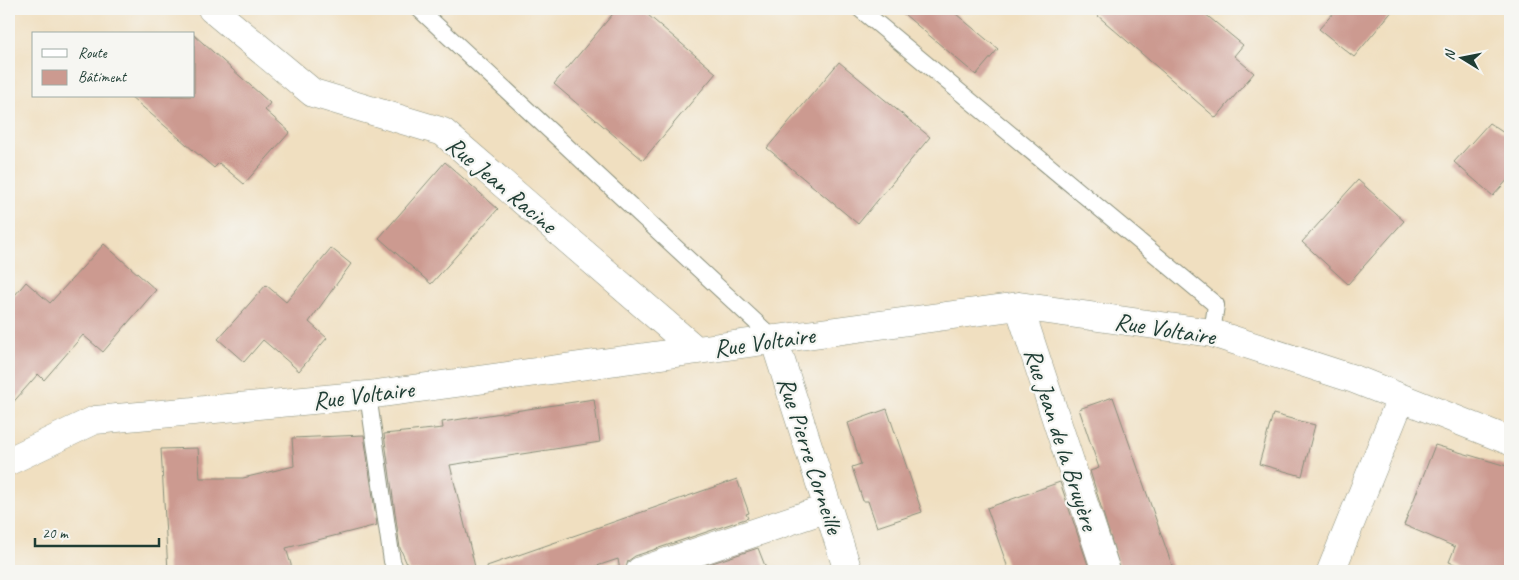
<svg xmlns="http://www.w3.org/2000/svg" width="1519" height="580" font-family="Caveat,sans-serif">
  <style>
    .building { fill: #cc9a90 }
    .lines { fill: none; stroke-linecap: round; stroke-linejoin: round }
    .lane-casing { stroke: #888e7a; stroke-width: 18 }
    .street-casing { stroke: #888e7a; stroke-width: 29 }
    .lane { stroke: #fff; stroke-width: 16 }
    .street { stroke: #fff; stroke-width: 28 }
    .labels { text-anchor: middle; stroke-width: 4.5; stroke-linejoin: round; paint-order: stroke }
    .street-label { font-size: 25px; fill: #1f3d34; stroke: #f6f6f2 }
  </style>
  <rect width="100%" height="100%" fill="#f6f6f2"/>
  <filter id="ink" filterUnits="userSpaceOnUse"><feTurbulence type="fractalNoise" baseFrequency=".02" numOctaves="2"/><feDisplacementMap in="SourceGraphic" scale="10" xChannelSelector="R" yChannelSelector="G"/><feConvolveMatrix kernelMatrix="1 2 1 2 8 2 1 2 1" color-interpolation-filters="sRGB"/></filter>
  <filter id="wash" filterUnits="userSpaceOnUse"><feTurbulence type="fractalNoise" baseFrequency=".0096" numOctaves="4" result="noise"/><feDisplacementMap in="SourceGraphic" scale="20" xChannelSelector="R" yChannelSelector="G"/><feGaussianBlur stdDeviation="1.12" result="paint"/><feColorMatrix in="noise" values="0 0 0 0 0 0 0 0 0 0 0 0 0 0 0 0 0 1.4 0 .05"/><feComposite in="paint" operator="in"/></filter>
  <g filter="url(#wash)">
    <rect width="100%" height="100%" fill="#f0dfc0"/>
    <g id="blocks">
      <path class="building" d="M617,9H641L716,73L643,160L554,84Z
        M898,9H950L998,49L976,75Z
        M1090,9H1199L1243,45L1234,56L1254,73L1216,118Z
        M1337,9H1394L1354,57L1319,29Z
        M194,35L270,103L265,110L290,132L244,184L219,163L214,168L130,96H194Z
        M839,62L930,137L858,224L767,148Z
        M1489,123L1510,137V177L1493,196L1454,162Z
        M445,162L498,209L431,284L379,238Z
        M1358,180L1404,221L1348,284L1302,242Z
        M104,244L156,290L103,352L83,335L44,380L38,374L9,407V302L26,282L50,303Z
        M331,248L351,264L309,322L327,338L299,371L263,340L244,362L218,339L266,285L286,302Z
        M1113,397L1174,571H1121L1090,471L1099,468L1079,409Z
        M594,399L600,442L450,465L476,571H410L400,548L384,434L443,428L442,422Z
        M887,409L922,512L877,527L868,501H863L852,467L861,464L848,423Z
        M1273,414L1315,425L1302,476L1259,464Z
        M364,435L377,525L286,548L293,571H168L161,449L198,448L200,478H243L294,466L292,438Z
        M1435,445L1510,467V571H1473L1449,562L1455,547L1404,525Z
        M737,479L749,513L746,514L748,518L635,556L628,561L625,571H620L618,559L582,571H488L487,566Z
        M1060,482L1090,571H1009L987,508Z
        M758,548L767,571H688Z"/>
    </g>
  </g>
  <g filter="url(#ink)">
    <use href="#blocks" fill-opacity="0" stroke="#888e7a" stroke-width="1"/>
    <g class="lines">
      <defs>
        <path id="lane" d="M419,9L774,339
          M860,9L1216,305L1212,333
          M368,395L392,561L396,571"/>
        <path id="street" d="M212,9L313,93L443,132L696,350
          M1019,306L1106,571
          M774,339L848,571
          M9,461L95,420L368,395L1019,306L1212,333L1354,379L1510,441
          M640,571L828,508
          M1331,571L1401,398"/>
      </defs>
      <use href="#lane" class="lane-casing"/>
      <use href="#street" class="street-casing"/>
      <use href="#lane" class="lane"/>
      <use href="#street" class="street"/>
    </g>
  </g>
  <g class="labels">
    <g class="street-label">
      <text transform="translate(502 184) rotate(40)" y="9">Rue Jean Racine</text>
      <text transform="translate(1165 328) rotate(9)" y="9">Rue Voltaire</text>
      <text transform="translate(764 341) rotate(-8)" y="9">Rue Voltaire</text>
      <text transform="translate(363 394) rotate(-7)" y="9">Rue Voltaire</text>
      <text transform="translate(1062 439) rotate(72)" y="9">Rue Jean de la Bruyère</text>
      <text transform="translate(811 455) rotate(72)" y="9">Rue Pierre Corneille</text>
    </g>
  </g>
  <rect width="1519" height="580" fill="none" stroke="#f6f6f2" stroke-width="30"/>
  <rect x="32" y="32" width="162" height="65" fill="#f6f6f2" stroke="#a0aca6"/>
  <rect x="42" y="49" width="25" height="8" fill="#ffffff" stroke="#a0aca6"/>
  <text x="78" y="58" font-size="15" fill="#1f3d34">Route</text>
  <rect x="42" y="70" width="25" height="15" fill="#cc9a90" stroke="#a0aca6"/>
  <text x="78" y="82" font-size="15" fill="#1f3d34">Bâtiment</text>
  <g transform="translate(1462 58) rotate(280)" stroke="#f6f6f2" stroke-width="4" paint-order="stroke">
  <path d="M0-4L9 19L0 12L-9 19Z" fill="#1f3d34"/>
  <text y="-8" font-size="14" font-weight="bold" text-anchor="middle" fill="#1f3d34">N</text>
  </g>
  <path d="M35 538v8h124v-8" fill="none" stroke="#1f3d34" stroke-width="2.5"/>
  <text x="42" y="538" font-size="15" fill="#1f3d34" stroke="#f6f6f2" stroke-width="4" paint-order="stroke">20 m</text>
</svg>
